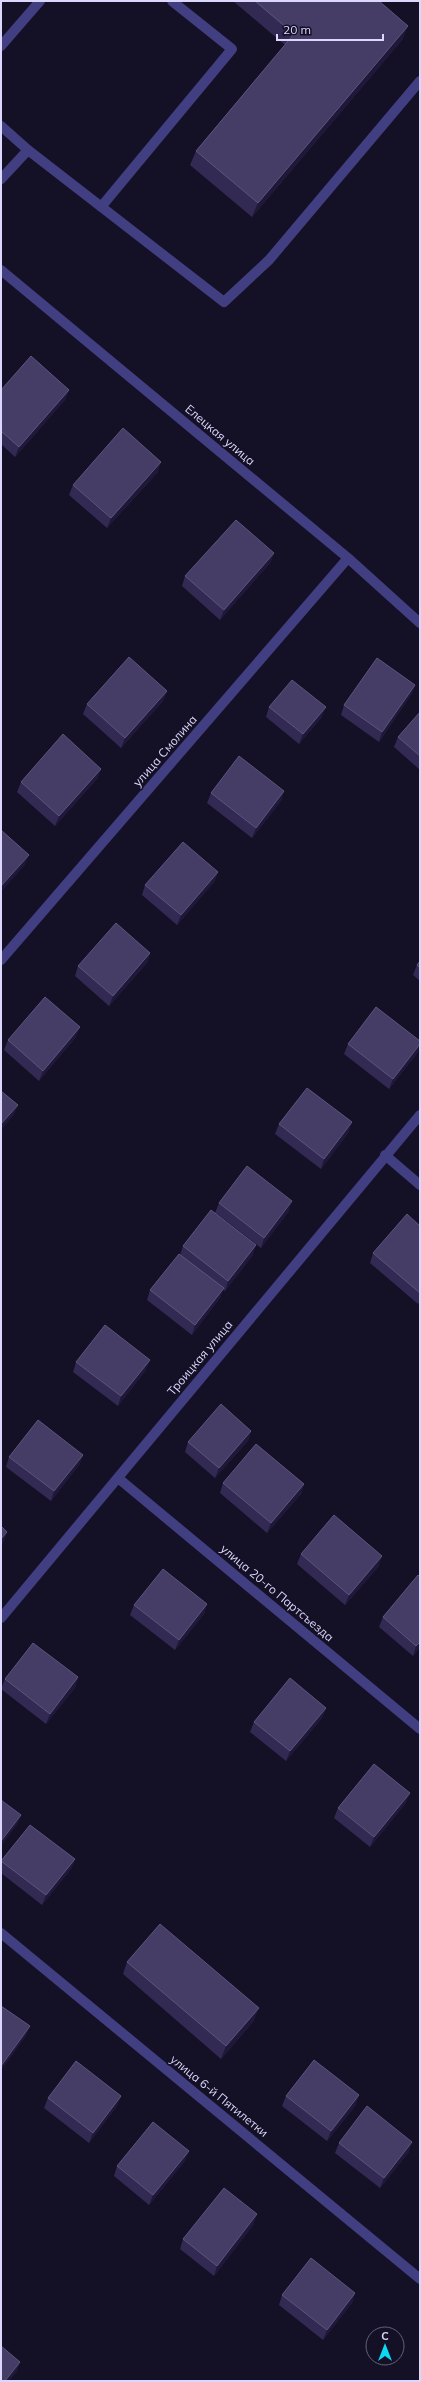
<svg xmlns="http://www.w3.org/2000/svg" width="421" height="2382" font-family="Mulish,sans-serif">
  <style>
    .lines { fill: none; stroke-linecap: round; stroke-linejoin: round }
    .service { stroke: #413e82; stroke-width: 10 }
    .minor { stroke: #413e82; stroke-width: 10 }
    .wall { fill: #332a53 }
    .shaded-wall { fill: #1f1839 }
    .building { fill: #453d65; stroke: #5d557d }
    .labels { text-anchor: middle; stroke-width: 3.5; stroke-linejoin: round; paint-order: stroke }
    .street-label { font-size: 12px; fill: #dcd7fd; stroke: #141025 }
  </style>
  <rect width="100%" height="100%" fill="#141025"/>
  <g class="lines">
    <path class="service" d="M1,46L40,1
      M1,126L28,150L224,302L269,260L420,81
      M1,179L28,150
      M101,207L232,49L172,1"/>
    <path class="minor" d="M1,270L348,558L420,623
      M1,960L348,558
      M385,1155L420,1185
      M118,1478L420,1729
      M1,1618L420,1115
      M1,1933L420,2279"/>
  </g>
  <path class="wall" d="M233,1H379L403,39L252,217L190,165L196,151L285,45Z
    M1,390H69L65,400L15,457L1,444Z
    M158,472L107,528L69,495L73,485Z
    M274,553L270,563L220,620L182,586L185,576Z
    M415,685L411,695L379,742L341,715L344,705Z
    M167,691L163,701L121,748L83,714L87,704Z
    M269,707L322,717L299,744L266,717Z
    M420,712V770L394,747L398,737Z
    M101,769L97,779L55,826L17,792L21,782Z
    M284,791L281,801L252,838L207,803L211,793Z
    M218,872L214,882L177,925L142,895L145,885Z
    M150,953L147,963L109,1006L75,976L78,966Z
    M420,961V981L413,975L417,965Z
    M76,1037L39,1081L4,1050L8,1040Z
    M348,1044L418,1052L389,1089L344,1054Z
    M279,1124L349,1132L321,1169L275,1134Z
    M219,1203L289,1211L261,1248L216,1213L253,1255L225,1291L223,1290L220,1298L192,1335L147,1300L150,1290L180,1255L183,1246L215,1213Z
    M420,1226V1301L418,1304L370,1263L373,1253Z
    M76,1362L146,1370L118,1406L73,1372Z
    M251,1431L248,1441L215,1478L185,1452L188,1442Z
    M83,1455L79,1465L51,1501L6,1467L9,1457Z
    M223,1483L304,1484L301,1494L267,1533L220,1493Z
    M301,1554L379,1566L345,1605L297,1564Z
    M420,1577V1648L413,1656L379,1627L383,1617Z
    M207,1604L204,1614L175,1650L130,1615L134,1605Z
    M78,1677L75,1688L46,1724L1,1689L5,1679Z
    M326,1708L322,1718L286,1761L250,1732L254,1722Z
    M406,1803L370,1847L334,1818L338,1808Z
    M75,1859L71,1869L42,1905L1,1873V1861Z
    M127,1962L254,2021L221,2059L123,1974Z
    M121,2096L117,2106L89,2143L44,2108L48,2098Z
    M286,2096L356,2105L327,2141L282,2106Z
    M339,2143L409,2152L380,2188L335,2153Z
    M185,2161L149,2205L114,2176L117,2166Z
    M254,2224L214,2276L180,2249L183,2239Z
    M355,2293L352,2303L323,2340L279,2305L282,2295Z"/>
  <path class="shaded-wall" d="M408,26L403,39L252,217L258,203Z
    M69,390L65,400L15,457L19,447Z
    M161,462L158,472L107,528L111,518Z
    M274,553L270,563L220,620L224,610Z
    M415,685L411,695L379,742L382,732Z
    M167,691L163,701L121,748L125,738Z
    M326,707L322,717L299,744L303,734Z
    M101,769L97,779L55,826L59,816Z
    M284,791L281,801L252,838L256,828Z
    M29,855L25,865L1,892V886Z
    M218,872L214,882L177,925L181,915Z
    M150,953L147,963L109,1006L113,996Z
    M80,1027L76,1037L39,1081L43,1071Z
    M420,1044V1046L418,1052L389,1089L393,1079Z
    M18,1105L14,1115L1,1130V1124Z
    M352,1122L349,1132L321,1169L324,1159Z
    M292,1201L289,1211L261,1248L264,1238Z
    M256,1245L253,1255L225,1291L228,1281Z
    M224,1288L220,1298L192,1335L195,1325Z
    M150,1360L146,1370L118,1406L121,1396Z
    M251,1431L248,1441L215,1478L219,1468Z
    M83,1455L79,1465L51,1501L54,1491Z
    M304,1484L301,1494L267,1533L271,1523Z
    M7,1532L4,1542L1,1545V1539Z
    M382,1556L379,1566L345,1605L349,1595Z
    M207,1604L204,1614L175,1650L179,1640Z
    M420,1642V1648L413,1656L416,1646Z
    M78,1677L75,1688L46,1724L50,1714Z
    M326,1708L322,1718L286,1761L290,1751Z
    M410,1793L406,1803L370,1847L374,1837Z
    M21,1815L17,1825L1,1846V1841Z
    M75,1859L71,1869L42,1905L46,1895Z
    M259,2008L254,2021L221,2059L226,2046Z
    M30,2026L26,2036L1,2071V2066Z
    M359,2095L356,2105L327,2141L331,2131Z
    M121,2096L117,2106L89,2143L93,2133Z
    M412,2142L409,2152L380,2188L384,2178Z
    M189,2151L185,2161L149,2205L153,2195Z
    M257,2214L254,2224L214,2276L217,2266Z
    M355,2293L352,2303L323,2340L327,2330Z
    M20,2362L17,2372L9,2381H5Z"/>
  <path class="building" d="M255,1H379L408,26L258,203L196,151L294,34Z
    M31,356L69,390L19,447L1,431V390Z
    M123,428L161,462L111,518L73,485Z
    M236,520L274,553L224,610L185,576Z
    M129,657L167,691L125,738L87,704Z
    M377,658L415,685L382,732L344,705Z
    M292,680L326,707L303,734L269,707Z
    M420,712V756L398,737Z
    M63,734L101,769L59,816L21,782Z
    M239,756L284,791L256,828L211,793Z
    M1,830L29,855L1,886Z
    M183,842L218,872L181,915L145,885Z
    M116,923L150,953L113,996L78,966Z
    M420,961V968L417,965Z
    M45,997L80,1027L43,1071L8,1040Z
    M376,1007L420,1041V1044L393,1079L348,1044Z
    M307,1088L352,1122L324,1159L279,1124Z
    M1,1091L18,1105L1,1124Z
    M247,1166L292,1201L264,1238L219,1203Z
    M211,1210L256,1245L228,1281L183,1246Z
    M407,1214L420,1226V1293L373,1253Z
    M179,1254L224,1288L195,1325L150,1290Z
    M105,1325L150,1360L121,1396L76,1362Z
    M221,1404L251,1431L219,1468L188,1442Z
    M38,1420L83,1455L54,1491L9,1457Z
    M256,1444L304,1484L271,1523L223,1483Z
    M334,1515L382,1556L349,1595L301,1554Z
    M1,1526L7,1532L1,1539Z
    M163,1569L207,1604L179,1640L134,1605Z
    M418,1575L420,1577V1642L416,1646L383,1617Z
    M33,1643L78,1677L50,1714L5,1679Z
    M290,1678L326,1708L290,1751L254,1722Z
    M374,1764L410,1793L374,1837L338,1808Z
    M1,1800L21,1815L1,1841Z
    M30,1825L75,1859L46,1895L1,1861Z
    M160,1924L259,2008L226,2046L127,1962Z
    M1,2006L30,2026L1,2066Z
    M314,2060L359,2095L331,2131L286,2096Z
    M76,2061L121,2096L93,2133L48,2098Z
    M367,2106L412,2142L384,2178L339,2143Z
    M153,2122L189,2151L153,2195L117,2166Z
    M224,2188L257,2214L217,2266L183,2239Z
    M311,2258L355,2293L327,2330L282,2295Z
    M1,2346L20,2362L5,2381H1Z"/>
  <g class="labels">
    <g class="street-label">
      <text transform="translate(220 435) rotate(40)" y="4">Елецкая улица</text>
      <text transform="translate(165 751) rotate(-49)" y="4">улица Смолина</text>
      <text transform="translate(200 1358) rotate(-50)" y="4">Троицкая улица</text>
      <text transform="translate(277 1593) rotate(40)" y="4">улица 20-го Партсъезда</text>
      <text transform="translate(219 2096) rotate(39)" y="4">улица 6-й Пятилетки</text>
    </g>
  </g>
  <rect width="421" height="2382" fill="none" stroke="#dcd7fd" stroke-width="4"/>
  <g transform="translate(385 2346)"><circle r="19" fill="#141025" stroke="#64607b"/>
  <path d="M0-3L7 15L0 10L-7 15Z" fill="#0cd8f4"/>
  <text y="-6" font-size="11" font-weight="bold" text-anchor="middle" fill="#dcd7fd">С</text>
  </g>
  <path d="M277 34v6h106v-6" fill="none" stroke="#dcd7fd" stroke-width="2"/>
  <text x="283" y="34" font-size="12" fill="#dcd7fd" stroke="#141025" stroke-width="3" paint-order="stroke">20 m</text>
</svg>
